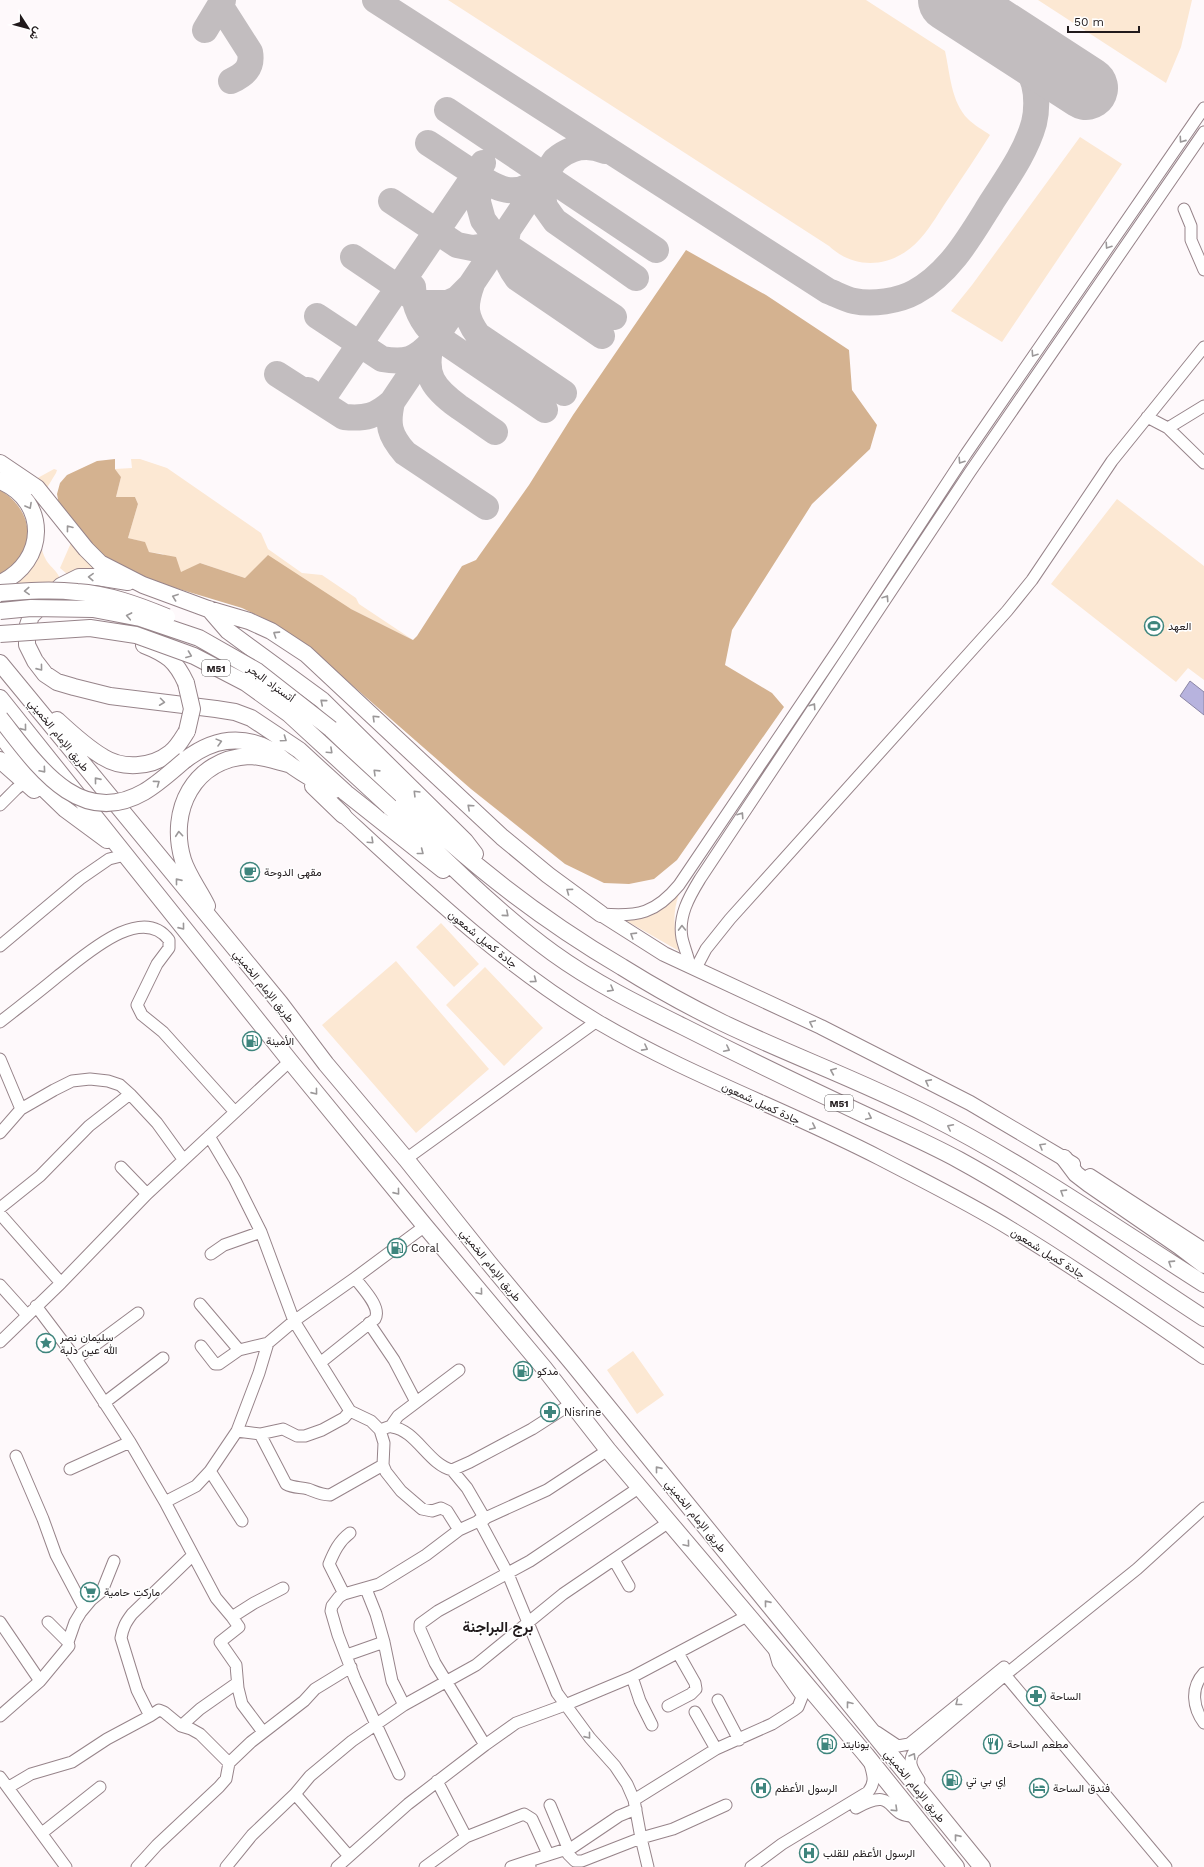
<svg xmlns="http://www.w3.org/2000/svg" width="1204" height="1867" font-family="'Work Sans',Vazirmatn,sans-serif">
  <style>
    .green { fill: #fce8d3 }
    .forest { fill: #d4b290 }
    .water { fill: #b7b3de; stroke: #8a85a4 }
    .lines { fill: none; stroke-linecap: round; stroke-linejoin: round }
    .taxiway { stroke: #c2bdbf; stroke-width: 26 }
    .runway { stroke: #c2bdbf; stroke-width: 64 }
    .minor-casing { stroke: #97848a; stroke-width: 13 }
    .major-casing { stroke: #97848a; stroke-width: 16 }
    .highway-casing { stroke: #97848a; stroke-width: 18 }
    .minor { stroke: #fff; stroke-width: 11 }
    .major { stroke: #fff; stroke-width: 14 }
    .highway { stroke: #fff; stroke-width: 16 }
    .highway-bridge-casing { stroke: #97848a; stroke-width: 18; stroke-linecap: butt }
    .highway-bridge { stroke: #fff; stroke-width: 16 }
    .oneway { stroke: #9b9899 }
    .labels { text-anchor: middle; stroke-width: 3; stroke-linejoin: round; paint-order: stroke }
    .shield { fill: #fff; stroke: #645f60; stroke-width: 1 }
    .shield-label { font-size: 10px; font-weight: bold; fill: #211a1c }
    .poi-label { font-size: 11px; fill: #211a1c; stroke: #fff; text-anchor: start }
    .street-label { font-size: 11px; fill: #211a1c; stroke: #fff }
    .district-label { font-size: 15px; font-weight: bold; fill: #211a1c; stroke: #fff }
  </style>
  <rect width="100%" height="100%" fill="#fef9fb"/>
  <path class="green" d="M448,0H866L945,51C950,73 951,102 968,119C974,125 983,130 990,135C977,156 963,176 950,196C940,210 932,226 920,239C895,267 857,272 829,246Z
    M1038,0H1192L1181,47L1166,83Z
    M1080,137L1122,164L1002,342L951,311L972,285Z
    M131,459H140L167,468L261,533L268,549L302,573L322,575L356,598L359,604L413,640L351,609L245,578L200,563L181,573L163,554L149,552L144,542L128,538L138,504L135,497H116L121,477L115,469L132,468Z
    M54,469L57,470L56,473L45,491L34,480Z
    M1117,499L1204,566V680L1188,668L1176,682L1051,584Z
    M74,536L101,569H86L67,574L60,568Z
    M41,545C45,568 56,565 62,583L9,586Z
    M676,894H679C672,913 674,931 679,951L625,920Z
    M441,923L479,964L454,987L416,947Z
    M396,961L489,1069L416,1133L322,1025Z
    M485,967L543,1028L504,1066L446,1005Z
    M633,1351L664,1395L637,1414L607,1370Z"/>
  <path class="forest" d="M686,250L766,295L849,350L852,390L877,425L870,449L812,504L732,630L725,665L772,693L784,707L677,860L654,879L629,884L604,883L565,864L471,789L305,644L275,624L242,608L149,580L100,555L59,505L57,494L60,483L67,475L97,461L115,459V469L121,477L116,497H135L138,504L128,538L145,542L149,552L176,557L181,572L200,563L245,578L268,555L351,609L413,640L417,636L462,566L476,560L529,485L573,415Z
    M0,490C28,506 39,541 13,566C10,570 4,572 0,575Z"/>
  <path class="water" d="M1190,681L1204,692V715L1180,696Z"/>
  <g class="lines">
    <path class="taxiway" d="M375,0L828,291C836,294 845,299 854,301C872,305 899,301 915,292C950,273 971,235 991,203C1007,178 1026,152 1034,123C1037,111 1037,95 1034,84C1022,44 987,26 956,3
      M220,5L250,52C253,68 244,75 231,81
      M205,30L223,0
      M447,110L656,250
      M428,143C442,152 455,161 469,170C496,189 516,202 545,175L542,192L545,207L555,221L636,278
      M481,167L479,177L478,202L483,220L498,240L614,317
      M391,201L457,245L472,248L486,246L498,240L508,230C504,252 504,260 517,278L602,336
      M353,257L421,303H448L457,299L472,284C464,306 465,317 478,335L564,393
      M413,287C414,307 422,323 436,336L545,410
      M317,316L382,359C405,363 416,360 432,342C422,375 434,389 459,407C471,415 483,424 495,432
      M277,374L344,417C366,419 376,416 392,402L555,160C571,147 586,143 605,151
      M308,390L321,401L483,163
      M392,402C387,424 389,435 405,453L486,507"/>
    <path class="runway" d="M950,0L1086,88"/>
    <defs>
      <path id="minor" d="M1184,209L1191,226V240L1204,270
        M1147,417L1168,428L1204,463
        M1168,428L1204,406
        M0,805L16,789L25,782
        M602,914C638,917 656,913 679,885L841,645L966,454L1204,108
        M0,946L80,879L109,859L125,855
        M690,966C688,956 684,947 682,938C678,916 689,897 700,879L970,472L1204,132
        M696,968L706,949L730,919L1007,611L1032,580L1112,461L1204,347
        M0,1022C19,1007 39,992 58,976C82,958 141,902 169,940V948L157,964L137,1005L142,1015L163,1032L235,1112
        M0,1059L21,1109
        M0,1133L21,1109L54,1090L72,1081L90,1079L108,1081L120,1085L130,1094L157,1123L183,1159
        M209,1136L235,1180L261,1232L294,1321L350,1411L371,1421L380,1430C384,1429 388,1426 392,1427C416,1430 429,1465 452,1470L470,1462L532,1429L571,1404
        M406,1159L597,1021
        M121,1167L147,1194
        M0,1208L40,1176L89,1126L130,1094
        M0,1214L61,1283
        M211,1254L224,1245L261,1232
        M0,1285L27,1315
        M200,1304L239,1350L268,1343
        M36,1306L76,1359L130,1442L165,1502L216,1598L232,1617
        M369,1323L394,1360L416,1402
        M0,1342L61,1283L147,1194L290,1061
        M201,1346L215,1364H219L239,1350
        M76,1359L138,1313
        M320,1363L375,1319C382,1307 362,1288 355,1278
        M104,1403L163,1358
        M391,1426L398,1416L459,1370
        M380,1430L384,1443L383,1465L386,1472L401,1491L422,1509L432,1511L441,1508L447,1511L459,1530
        M237,1431L260,1434L283,1429L297,1436H305L322,1430L344,1418L350,1411
        M260,1434L286,1484C293,1488 300,1487 308,1489C316,1492 321,1495 330,1495L383,1465
        M16,1456L43,1519L56,1555L84,1608
        M70,1469L130,1442
        M452,1470L467,1488L485,1519
        M210,1471L242,1521
        M640,1487L530,1561L438,1611L420,1624V1629L435,1663L485,1745L516,1723L565,1705L632,1677L747,1616
        M165,1502L196,1486L210,1471L237,1431L259,1373L268,1343L294,1321L355,1278L425,1226
        M479,1520L508,1574L557,1693L590,1738L615,1766L627,1784L634,1800L641,1838L648,1867
        M614,1560L629,1586
        M366,1589L376,1614L384,1642L392,1681L404,1705
        M344,1594L329,1564C334,1552 339,1541 350,1533
        M0,1622L40,1681
        M68,1642L75,1622L81,1612L91,1600L102,1591L114,1561
        M347,1655L384,1642
        M1001,1670L1166,1867
        M1204,1673C1190,1688 1193,1708 1204,1723
        M632,1677L640,1701L652,1725
        M718,1700L739,1740
        M668,1706L691,1694L696,1689L695,1683L678,1653
        M695,1712L716,1749
        M0,1716L40,1681L69,1646L68,1642L48,1622
        M150,1716L159,1710L164,1712L181,1726L191,1729L200,1734L229,1763
        M181,1726L200,1709L237,1683
        M263,1732L242,1704L238,1688L236,1665L220,1642L239,1627L232,1617L254,1603L283,1588
        M877,1732L898,1746L909,1744L1004,1667
        M399,1774L355,1679L338,1635L331,1611L332,1606L339,1597L344,1594L379,1584L426,1555L459,1530L547,1490L608,1450
        M0,1777L66,1867
        M919,1780C913,1770 907,1763 914,1752L1005,1675L1137,1569L1204,1508
        M9,1787L31,1774L72,1762L107,1739L150,1716L137,1690L121,1638C123,1627 126,1622 132,1614L193,1555
        M295,1794L348,1855
        M634,1800L716,1749L772,1724L794,1710L798,1707L802,1697L778,1663L774,1649
        M550,1805L568,1848V1854L575,1861H582L641,1838L673,1829L726,1805
        M856,1808C899,1784 884,1819 916,1816
        M42,1833L100,1787
        M466,1837L524,1814L532,1819L548,1854
        M137,1867L157,1845L219,1787L226,1779L229,1763L251,1742L304,1701L315,1689L351,1667
        M226,1867L252,1835L295,1794L310,1776L352,1741L404,1705L476,1665L563,1594L669,1522
        M337,1867L408,1804L485,1745
        M425,1867L466,1837L437,1781
        M511,1867L529,1861
        M530,1867L529,1861L573,1847L619,1816L636,1809
        M751,1867L782,1844L868,1792C876,1782 873,1775 870,1764"/>
      <path id="major" d="M343,815C423,889 503,965 598,1022C688,1075 787,1110 880,1158C924,1181 969,1203 1011,1229C1077,1269 1141,1313 1204,1357
        M601,914L664,954L821,1027L970,1103L1073,1164
        M1090,1176L1204,1250"/>
      <path id="highway" d="M0,463L37,488L86,549L100,563L143,585L208,609L249,621L271,631L306,654L502,837L548,875L601,914
        M0,481C49,501 47,562 0,583
        M128,582L97,577H79L61,586L31,616L27,628V645L35,661L45,674L57,682L74,687L110,696L216,709L235,712L251,718L299,750L346,793L443,870
        M209,609L228,631L322,700L465,841L475,854
        M144,645C167,654 176,661 186,683
        M0,663L280,1003L326,1064L406,1159L489,1263L573,1364L982,1867
        M0,698L290,1061L425,1226L544,1368L608,1450L866,1755L956,1867
        M57,720C71,733 86,747 103,757C122,769 151,768 170,753C177,748 182,739 187,731
        M331,729C369,766 405,803 445,838C499,886 559,930 622,967C654,987 688,1006 723,1023C790,1055 861,1081 928,1115C1025,1164 1113,1226 1204,1284
        M0,734L35,780L65,809L107,840
        M0,760L34,790
        M185,760C211,740 239,733 271,750C277,754 282,759 288,763C302,774 318,782 333,791
        M313,786L343,815
        M390,807C443,857 494,910 553,953C593,982 639,1005 684,1027C743,1057 803,1086 863,1114C895,1129 928,1143 959,1160C1045,1207 1122,1265 1204,1318
        M207,906C200,891 188,876 183,860C168,810 194,759 249,756C261,756 276,761 288,764
        M1064,1158L1076,1174L1089,1184L1179,1246L1204,1265"/>
    </defs>
    <use href="#minor" class="minor-casing"/>
    <use href="#major" class="major-casing"/>
    <use href="#highway" class="highway-casing"/>
    <use href="#minor" class="minor"/>
    <use href="#major" class="major"/>
    <use href="#highway" class="highway"/>
    <defs>
      <path id="highway-bridge" d="M0,593C26,591 52,589 77,592C108,594 138,605 167,617
        M0,611L31,608L93,609L140,618L199,638L257,671L331,729
        M0,634L90,628L136,635L194,656L246,683L289,714L390,807
        M186,683L192,709L187,731
        M0,718C35,762 78,830 144,792C158,784 172,771 185,760"/>
    </defs>
    <use href="#highway-bridge" class="highway-bridge-casing"/>
    <use href="#highway-bridge" class="highway-bridge"/>
  </g>
  <defs><path id="oneway-chevron" d="M-2-3.5L2.5 0L-2 3.5" fill="none" stroke-width="1.6" stroke-linecap="round" stroke-linejoin="round"/></defs>
  <g class="oneway">
    <use href="#oneway-chevron" transform="translate(1182 140) rotate(125)"/>
    <use href="#oneway-chevron" transform="translate(1108 246) rotate(124)"/>
    <use href="#oneway-chevron" transform="translate(1034 354) rotate(124)"/>
    <use href="#oneway-chevron" transform="translate(961 461) rotate(123)"/>
    <use href="#oneway-chevron" transform="translate(29 506) rotate(61)"/>
    <use href="#oneway-chevron" transform="translate(69 528) rotate(-128)"/>
    <use href="#oneway-chevron" transform="translate(91 577) rotate(-178)"/>
    <use href="#oneway-chevron" transform="translate(27 591) rotate(177)"/>
    <use href="#oneway-chevron" transform="translate(175 597) rotate(-160)"/>
    <use href="#oneway-chevron" transform="translate(886 598) rotate(-56)"/>
    <use href="#oneway-chevron" transform="translate(129 616) rotate(-169)"/>
    <use href="#oneway-chevron" transform="translate(276 634) rotate(-147)"/>
    <use href="#oneway-chevron" transform="translate(189 655) rotate(21)"/>
    <use href="#oneway-chevron" transform="translate(40 668) rotate(51)"/>
    <use href="#oneway-chevron" transform="translate(162 702) rotate(7)"/>
    <use href="#oneway-chevron" transform="translate(323 702) rotate(-140)"/>
    <use href="#oneway-chevron" transform="translate(813 706) rotate(-56)"/>
    <use href="#oneway-chevron" transform="translate(375 718) rotate(-136)"/>
    <use href="#oneway-chevron" transform="translate(24 728) rotate(51)"/>
    <use href="#oneway-chevron" transform="translate(284 739) rotate(35)"/>
    <use href="#oneway-chevron" transform="translate(219 742) rotate(-15)"/>
    <use href="#oneway-chevron" transform="translate(330 751) rotate(43)"/>
    <use href="#oneway-chevron" transform="translate(43 770) rotate(49)"/>
    <use href="#oneway-chevron" transform="translate(376 772) rotate(-136)"/>
    <use href="#oneway-chevron" transform="translate(97 780) rotate(-129)"/>
    <use href="#oneway-chevron" transform="translate(157 783) rotate(-36)"/>
    <use href="#oneway-chevron" transform="translate(416 793) rotate(-135)"/>
    <use href="#oneway-chevron" transform="translate(470 807) rotate(-138)"/>
    <use href="#oneway-chevron" transform="translate(741 815) rotate(-56)"/>
    <use href="#oneway-chevron" transform="translate(179 834) rotate(-95)"/>
    <use href="#oneway-chevron" transform="translate(371 841) rotate(43)"/>
    <use href="#oneway-chevron" transform="translate(421 852) rotate(38)"/>
    <use href="#oneway-chevron" transform="translate(178 881) rotate(-129)"/>
    <use href="#oneway-chevron" transform="translate(569 891) rotate(-144)"/>
    <use href="#oneway-chevron" transform="translate(506 914) rotate(41)"/>
    <use href="#oneway-chevron" transform="translate(182 927) rotate(51)"/>
    <use href="#oneway-chevron" transform="translate(682 928) rotate(-91)"/>
    <use href="#oneway-chevron" transform="translate(633 935) rotate(-148)"/>
    <use href="#oneway-chevron" transform="translate(534 980) rotate(37)"/>
    <use href="#oneway-chevron" transform="translate(611 989) rotate(29)"/>
    <use href="#oneway-chevron" transform="translate(812 1023) rotate(-155)"/>
    <use href="#oneway-chevron" transform="translate(645 1048) rotate(28)"/>
    <use href="#oneway-chevron" transform="translate(727 1049) rotate(27)"/>
    <use href="#oneway-chevron" transform="translate(833 1071) rotate(-157)"/>
    <use href="#oneway-chevron" transform="translate(928 1082) rotate(-152)"/>
    <use href="#oneway-chevron" transform="translate(315 1092) rotate(51)"/>
    <use href="#oneway-chevron" transform="translate(869 1117) rotate(25)"/>
    <use href="#oneway-chevron" transform="translate(813 1127) rotate(25)"/>
    <use href="#oneway-chevron" transform="translate(950 1127) rotate(-153)"/>
    <use href="#oneway-chevron" transform="translate(1042 1146) rotate(-150)"/>
    <use href="#oneway-chevron" transform="translate(397 1192) rotate(51)"/>
    <use href="#oneway-chevron" transform="translate(1063 1192) rotate(-148)"/>
    <use href="#oneway-chevron" transform="translate(1171 1263) rotate(-147)"/>
    <use href="#oneway-chevron" transform="translate(480 1292) rotate(50)"/>
    <use href="#oneway-chevron" transform="translate(658 1469) rotate(-129)"/>
    <use href="#oneway-chevron" transform="translate(687 1544) rotate(50)"/>
    <use href="#oneway-chevron" transform="translate(767 1603) rotate(-129)"/>
    <use href="#oneway-chevron" transform="translate(958 1703) rotate(142)"/>
    <use href="#oneway-chevron" transform="translate(849 1704) rotate(-128)"/>
    <use href="#oneway-chevron" transform="translate(588 1736) rotate(51)"/>
    <use href="#oneway-chevron" transform="translate(913 1756) rotate(-59)"/>
    <use href="#oneway-chevron" transform="translate(895 1809) rotate(44)"/>
    <use href="#oneway-chevron" transform="translate(957 1837) rotate(-129)"/>
  </g>
  <defs>
    <symbol id="stadium-ring" viewBox="-11 -11 22 22"><circle r="9.5" fill="#fff" stroke="#3e857d" stroke-width="1.5"/><path d="M0-5a6.5 5 0 1 0 0 10a6.5 5 0 1 0 0-10ZM-3.5-1.8h7v3.6h-7Z" fill="#3e857d"/></symbol>
    <symbol id="cafe-ring" viewBox="-11 -11 22 22"><circle r="9.5" fill="#fff" stroke="#3e857d" stroke-width="1.5"/><path d="M-5.5-4.5H6V0H3Q3 3.5 0 3.5H-2.5Q-5.5 3.5-5.5 0ZM3-3.2v2h1.7v-2ZM-6 4.5H4V6H-6Z" fill="#3e857d"/></symbol>
    <symbol id="fuel-ring" viewBox="-11 -11 22 22"><circle r="9.5" fill="#fff" stroke="#3e857d" stroke-width="1.5"/><path d="M-5.5-6h7V0h2V4h1.3V-2.5L3-4.5l.8-.8L6-3V5H2.5V1h-1V6h-7ZM-4.2-4.7v3.2H.2V-4.7Z" fill="#3e857d"/></symbol>
    <symbol id="sight-ring" viewBox="-11 -11 22 22"><circle r="9.5" fill="#fff" stroke="#3e857d" stroke-width="1.5"/><path d="M0-6L1.8-2.2L6-1.7L2.9 1.2L3.7 5.4L0 3.3L-3.7 5.4L-2.9 1.2L-6-1.7L-1.8-2.2Z" fill="#3e857d"/></symbol>
    <symbol id="pharmacy-ring" viewBox="-11 -11 22 22"><circle r="9.5" fill="#fff" stroke="#3e857d" stroke-width="1.5"/><path d="M-2-6h4v4h4v4h-4v4h-4v-4h-4v-4h4Z" fill="#3e857d"/></symbol>
    <symbol id="supermarket-ring" viewBox="-11 -11 22 22"><circle r="9.5" fill="#fff" stroke="#3e857d" stroke-width="1.5"/><path d="M-6-5.5h2.5l.6 2H6L4.5 2H-2.5L-4.4-4H-6ZM-1.5 3.2a1.3 1.3 0 1 0 .1 0ZM3 3.2a1.3 1.3 0 1 0 .1 0Z" fill="#3e857d"/></symbol>
    <symbol id="restaurant-ring" viewBox="-11 -11 22 22"><circle r="9.5" fill="#fff" stroke="#3e857d" stroke-width="1.5"/><path d="M-5-6h1v4h1v-4h1v4h1v-4h1v5L-1.5 .5V6h-2V.5L-5-1ZM5-6V6H3V1.5H1.5Q1.5-4 5-6Z" fill="#3e857d"/></symbol>
    <symbol id="hospital-ring" viewBox="-11 -11 22 22"><circle r="9.5" fill="#fff" stroke="#3e857d" stroke-width="1.5"/><path d="M-5-5h3v3.5h4V-5h3V5h-3V1.5h-4V5h-3Z" fill="#3e857d"/></symbol>
    <symbol id="hotel-ring" viewBox="-11 -11 22 22"><circle r="9.5" fill="#fff" stroke="#3e857d" stroke-width="1.5"/><path d="M-6-4.5h1.5V1H6V5H4.5V3h-9V5H-6ZM-4 0a1.8 1.8 0 1 1 3.6 0ZM.5 0V-2.5h3Q6-2.5 6 0Z" fill="#3e857d"/></symbol>
  </defs>
  <g fill-rule="evenodd">
    <use href="#stadium-ring" x="1143" y="615" width="22" height="22"/>
    <use href="#cafe-ring" x="239" y="861" width="22" height="22"/>
    <use href="#fuel-ring" x="241" y="1030" width="22" height="22"/>
    <use href="#fuel-ring" x="386" y="1237" width="22" height="22"/>
    <use href="#sight-ring" x="35" y="1332" width="22" height="22"/>
    <use href="#fuel-ring" x="512" y="1360" width="22" height="22"/>
    <use href="#pharmacy-ring" x="539" y="1401" width="22" height="22"/>
    <use href="#supermarket-ring" x="79" y="1581" width="22" height="22"/>
    <use href="#pharmacy-ring" x="1025" y="1685" width="22" height="22"/>
    <use href="#fuel-ring" x="816" y="1733" width="22" height="22"/>
    <use href="#restaurant-ring" x="982" y="1733" width="22" height="22"/>
    <use href="#fuel-ring" x="941" y="1769" width="22" height="22"/>
    <use href="#hospital-ring" x="750" y="1777" width="22" height="22"/>
    <use href="#hotel-ring" x="1028" y="1777" width="22" height="22"/>
    <use href="#hospital-ring" x="798" y="1842" width="22" height="22"/>
  </g>
  <g class="labels">
    <g class="shield">
      <rect x="202" y="660" width="28" height="16" rx="3"/>
      <rect x="825" y="1095" width="28" height="16" rx="3"/>
    </g>
    <g class="shield-label">
      <text x="216" y="672">M51</text>
      <text x="839" y="1107">M51</text>
    </g>
    <g class="poi-label">
      <text x="1168" y="630">العهد</text>
      <text x="264" y="876">مقهى الدوحة</text>
      <text x="266" y="1045">الأمينة</text>
      <text x="411" y="1252">Coral</text>
      <text x="60" y="1341">سليمان نصر<tspan x="60" dy="13">الله عين دلبة</tspan></text>
      <text x="537" y="1375">مدكو</text>
      <text x="564" y="1416">Nisrine</text>
      <text x="104" y="1596">ماركت حامية</text>
      <text x="1050" y="1700">الساحة</text>
      <text x="841" y="1748">يونايتد</text>
      <text x="1007" y="1748">مطعم الساحة</text>
      <text x="966" y="1784">إي بي تي</text>
      <text x="775" y="1792">الرسول الأعظم</text>
      <text x="1053" y="1792">فندق الساحة</text>
      <text x="823" y="1857">الرسول الأعظم للقلب</text>
    </g>
    <g class="street-label">
      <text transform="translate(271 683) rotate(36)" y="4">أتستراد البحر</text>
      <text transform="translate(59 735) rotate(51)" y="4">طريق الإمام الخميني</text>
      <text transform="translate(483 939) rotate(39)" y="4">جادة كميل شمعون</text>
      <text transform="translate(264 986) rotate(51)" y="4">طريق الإمام الخميني</text>
      <text transform="translate(761 1103) rotate(25)" y="4">جادة كميل شمعون</text>
      <text transform="translate(1048 1253) rotate(32)" y="4">جادة كميل شمعون</text>
      <text transform="translate(491 1265) rotate(51)" y="4">طريق الإمام الخميني</text>
      <text transform="translate(696 1516) rotate(51)" y="4">طريق الإمام الخميني</text>
      <text transform="translate(915 1786) rotate(51)" y="4">طريق الإمام الخميني</text>
    </g>
    <g class="district-label">
      <text x="498" y="1632">برج البراجنة</text>
    </g>
  </g>
  <g transform="translate(28 28) rotate(126)" stroke="#ffffff" stroke-width="3" paint-order="stroke">
  <path d="M0-3L7 15L0 10L-7 15Z" fill="#211a1c"/>
  <text y="-6" font-size="11" font-weight="bold" text-anchor="middle" fill="#211a1c">ش</text>
  </g>
  <path d="M1068 26v6h71v-6" fill="none" stroke="#211a1c" stroke-width="2"/>
  <text x="1074" y="26" font-size="12" fill="#211a1c" stroke="#ffffff" stroke-width="3" paint-order="stroke">50 m</text>
</svg>
